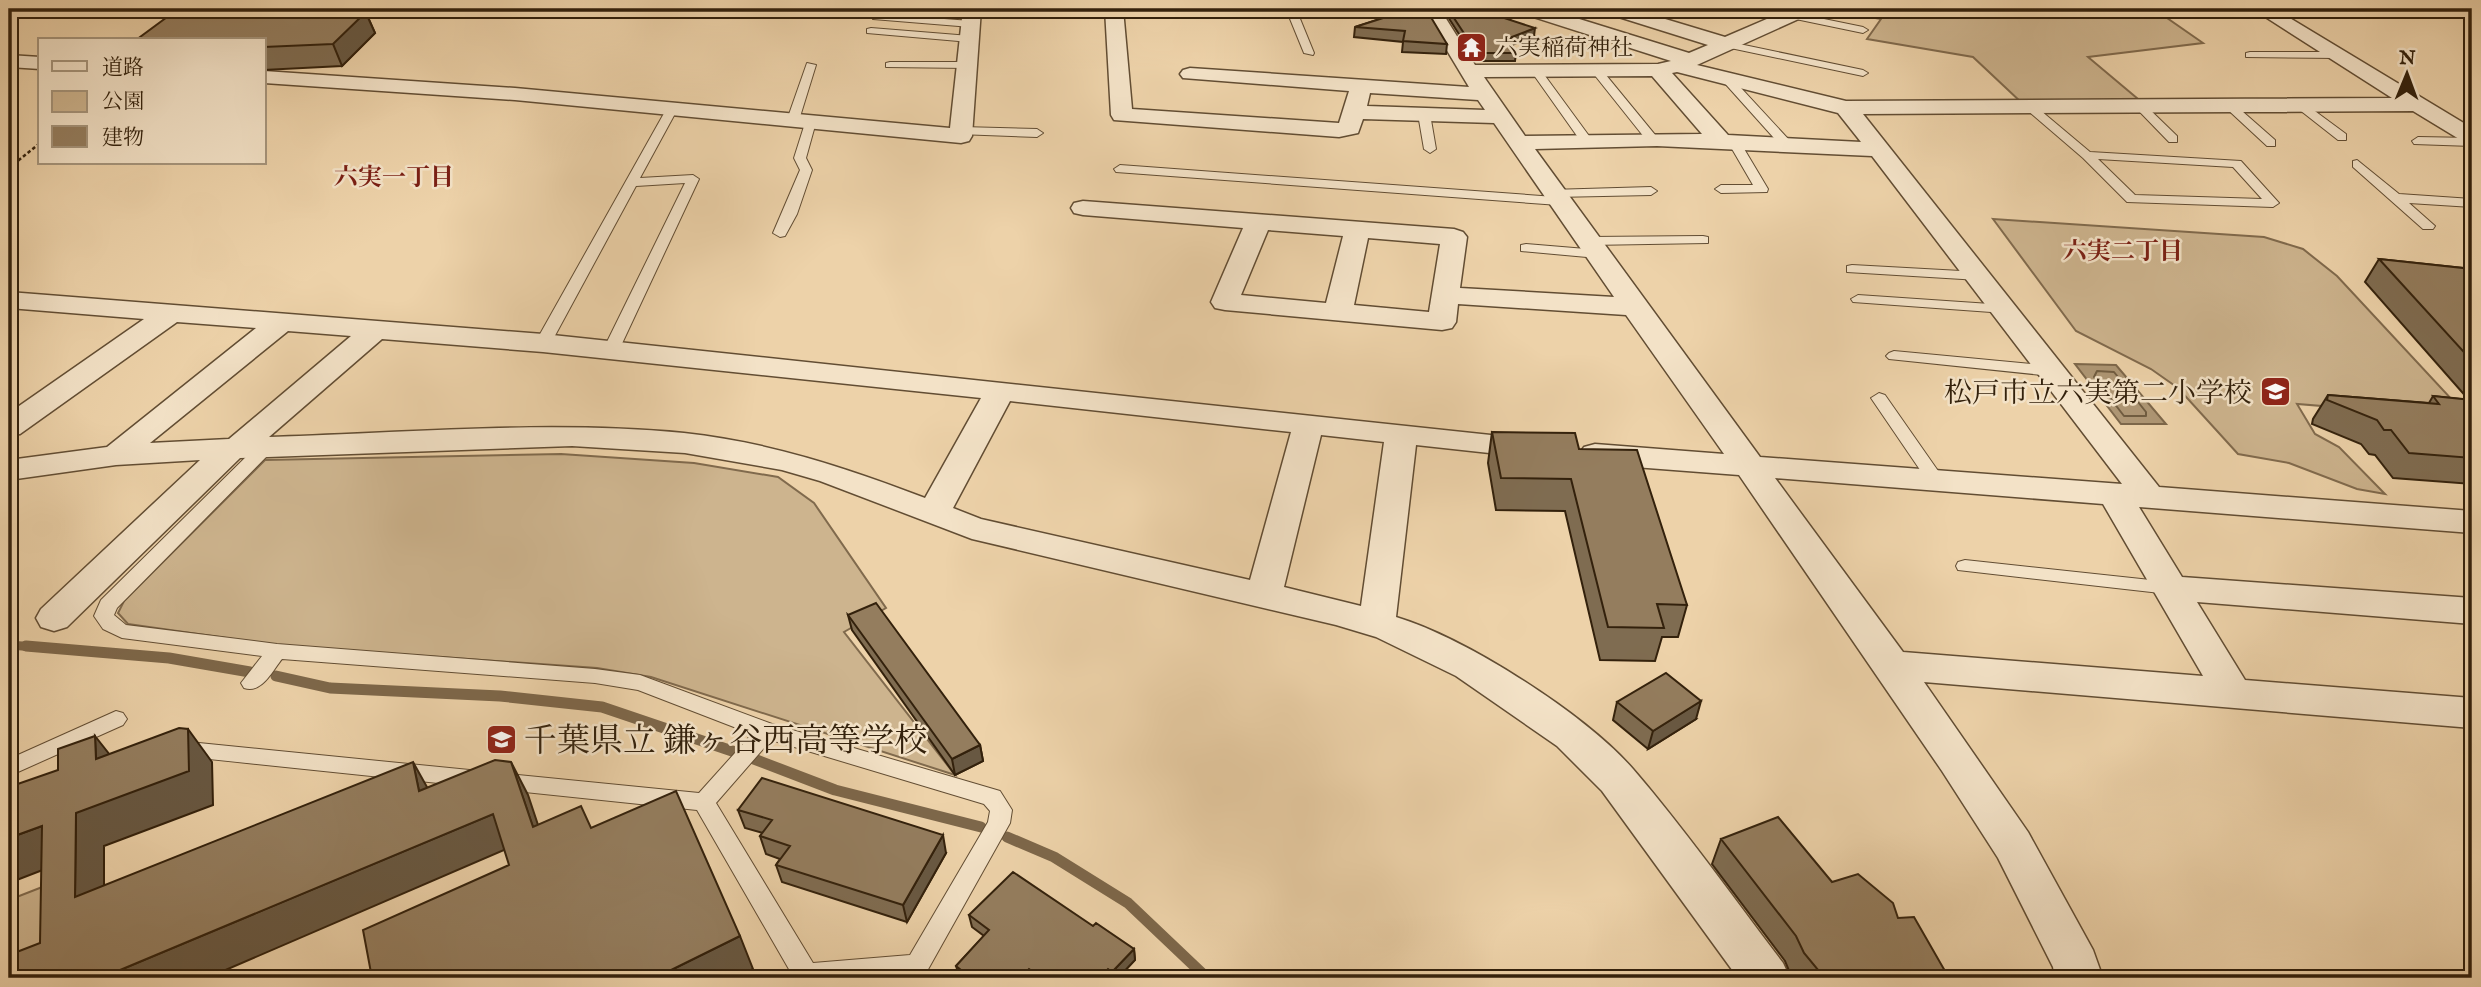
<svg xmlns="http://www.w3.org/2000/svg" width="2481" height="987" font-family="'IM FELL English','Noto Serif JP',serif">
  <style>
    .green { fill: #cdb48e; stroke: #806a4d; stroke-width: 2 }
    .water { fill: #ae9674; stroke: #7d674a; stroke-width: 2 }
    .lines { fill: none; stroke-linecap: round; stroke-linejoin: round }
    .shore { stroke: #705c40; stroke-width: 2 }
    .stream-far1 { stroke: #7d674a; stroke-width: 9 }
    .stream { stroke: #7d674a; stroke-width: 11 }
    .lane-casing { stroke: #624d33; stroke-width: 2 }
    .street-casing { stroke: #624d33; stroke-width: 3 }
    .path { stroke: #33210c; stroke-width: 2.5; stroke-dasharray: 3.5 2.5; stroke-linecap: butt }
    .lane { fill: #f3e2c7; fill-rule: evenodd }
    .street { fill: #f3e2c7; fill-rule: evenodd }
    .wall { fill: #7f6c51; stroke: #33210c; stroke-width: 2 }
    .shaded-wall { fill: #685842; stroke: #33210c; stroke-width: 2 }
    .building { fill: #947d5e; stroke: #33210c; stroke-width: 2 }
    .labels { text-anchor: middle; stroke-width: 5; stroke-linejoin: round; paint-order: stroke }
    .far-poi-label { font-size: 23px; fill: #33210c; stroke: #f3e2c7; text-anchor: start }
    .far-neighbourhood-label { font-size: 24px; font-weight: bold; fill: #7a1f14; stroke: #f3e2c7 }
    .poi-label { font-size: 28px; fill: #33210c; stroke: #f3e2c7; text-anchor: end }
    .near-poi-label { font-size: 33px; fill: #33210c; stroke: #f3e2c7; text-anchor: start }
  </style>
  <rect width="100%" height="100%" fill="#edd2a9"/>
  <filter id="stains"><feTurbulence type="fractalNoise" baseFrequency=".00286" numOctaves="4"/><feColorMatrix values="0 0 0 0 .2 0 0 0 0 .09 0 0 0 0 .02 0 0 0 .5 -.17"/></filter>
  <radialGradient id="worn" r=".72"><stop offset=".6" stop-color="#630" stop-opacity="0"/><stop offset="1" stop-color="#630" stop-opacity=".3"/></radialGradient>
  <path class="green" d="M1825,9H2154L2203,43L2088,57L2144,104H2023L1973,57L1867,39L1881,19Z
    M1993,219L2264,237L2303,249L2337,276L2469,418L2297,404L2315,434L2339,447L2385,494L2357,489L2289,463L2238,454L2178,388L2151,369L2076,331Z
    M561,454L694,463L778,477L814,503L886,608L844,632L955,775L651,677L597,668L283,646L128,624L118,613L124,601L265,460Z
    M55,882L56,973L9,978V900Z"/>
  <path class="water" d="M2075,364L2116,365L2166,424H2121Z"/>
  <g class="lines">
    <path class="shore" d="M2097,371L2114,372L2146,412V416H2124L2094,377Z"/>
    <path class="stream-far1" d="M9,645L48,648"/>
    <path class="stream" d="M26,646L169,658L250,672
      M276,676L330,688L500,696L602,707L735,752
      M754,759L835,790L981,827
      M1007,837L1054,857L1128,903L1207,978"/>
    <defs>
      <path id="lane" d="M1286,9H1296L1314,53L1313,55L1304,53Z
        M1550,9H1564L1545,17L1540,14Z
        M1790,12L1863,27L1868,30L1863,33L1786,17L1785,15Z
        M877,14L971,21L976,24L971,27L873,19L872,17Z
        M871,28L970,36L975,39L970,42L867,33V29Z
        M1725,41L1863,70L1868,73L1863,76L1721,46L1720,44Z
        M2250,52H2338L2343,55L2338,58L2246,57V53Z
        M890,62H968L973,65L968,68L886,67V63Z
        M807,63L816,65L799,120L789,122L787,120Z
        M1532,69H1540L1592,140L1590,143H1582L1531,71Z
        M1593,69H1601L1656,136V142H1648L1593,73Z
        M1721,75H1729L1791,142V148H1783L1721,79Z
        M2296,103H2304L2346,134V140H2338L2296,107Z
        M2136,104H2144L2177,136V142H2169L2136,108Z
        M2226,104H2234L2275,140V146H2267L2226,108Z
        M2026,105H2034L2090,152L2241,161L2279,203L2273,207L2127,202L2083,158L2026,109ZM2098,159L2233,167L2262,199L2135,195Z
        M667,108L677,110L640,178L693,175L699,179L619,350L611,355L603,350L685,183L636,186L551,343L548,346H538L535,343Z
        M1424,111L1430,114L1436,149L1430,153L1424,149L1418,114Z
        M806,120L816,122L806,158L812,170L797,214L785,236L780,237L773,233L800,170L794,158Z
        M962,127L1037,129L1043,133L1037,137L958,134V128Z
        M2418,137L2472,138V146L2414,144L2412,141Z
        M1734,138L1740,142L1768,189L1767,192L1721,193L1715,189L1721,185H1753L1728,142Z
        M2357,160L2399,194L2472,199V207L2409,203L2435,226L2433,229H2423L2353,167V161Z
        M1120,165L1555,197L1549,193L1550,190L1651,187L1657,191L1651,195L1555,197L1565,201L1559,205L1116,172L1114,169Z
        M1703,236L1708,237V243L1589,245L1582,241L1589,237Z
        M1526,244L1598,250L1605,254L1598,258L1521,251V245Z
        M1852,265L1979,272L1986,276L1979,280L1847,272V266Z
        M1858,295L2005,305L2012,309L2005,313L1853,302L1851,299Z
        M1894,351L2052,366L2060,371L2052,376L1889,359L1886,356L1889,353Z
        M1879,393L1885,395L1943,478L1946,482L1943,486H1931L1871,398Z
        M264,444L272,449L270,453L117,608L114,615L126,625L277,644L595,669L640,675L772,724L1000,791L1012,810L1010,823L926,973L894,978H788L790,971L697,810L171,755L168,749L171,743L179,741L699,793L752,734L638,690L595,683L282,659C272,671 262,694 244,688L241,683L262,656L122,638L103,629L94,616L101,600L258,445ZM771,740L984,804L990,811L988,822L910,955L813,963L716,803Z
        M1965,560L2169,582L2176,583L2178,588L2176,593L2169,594L1958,570L1956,566L1958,562Z
        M116,711L123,713L127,719L123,725L9,776V759Z"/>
      <path id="street" d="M963,9H981L972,136L969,141L961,143L515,100L264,83V71L515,88L950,128Z
        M1105,9H1123L1132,109L1339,123L1349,91L1183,78L1180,74L1183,70L1190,68L1469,87L1422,9H1440L1475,65L1658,64L1671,61L1521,13L1519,9H1547L1689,53L1708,45L1606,13L1604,9H1632L1725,37L1790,9H1814L1812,13L1697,65L1846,101L2392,98L2253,9H2275L2472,128V144L2464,142L2413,111L1863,114L2159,487L2472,511V533L2139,507L2182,577L2472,598V624L2197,602L2245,680L2472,698V728L1924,682L2028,832L2093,950L2103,978H2055L2053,967L1998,858L1942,771L1739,475L1595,464L1584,461L1579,454L1584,447L1595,444L1724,454L1626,315L1458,304L1456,322L1452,328L1442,330L1225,310L1215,308L1211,302L1243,228L1083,215L1074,213L1071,208L1074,203L1083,201L1454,229L1463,232L1467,237L1460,288L1614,297L1494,123L1363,119L1358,133L1339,137L1114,120L1111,115ZM1677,72L1838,113L1861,142L1728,135L1672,73ZM1652,76L1702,134L1525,136L1484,77ZM1370,93L1478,100L1485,110L1367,106ZM1657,146L1872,156L2122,484L1760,457L1535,149ZM1268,230L1343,236L1326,303L1241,295ZM1368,238L1440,244L1429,312L1354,305ZM1775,478L2103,504L2203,676L1903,652Z
        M9,55L40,57V69L9,67Z
        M9,292L543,334L1546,441L1551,448L1546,455L1535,458L1416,445L1396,617C1466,638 1585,714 1633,769C1685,829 1734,899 1783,963L1790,978H1738L1602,791L1557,746L1456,676L1376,637L1336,625L972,539L820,481L782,470L685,453L572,446L240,458L67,627L54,631L41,627L36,618L41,609L200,460L116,465L9,480V460L107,447L256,328L177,322L20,434L9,436V413L144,319L9,308ZM288,331L351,336L229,439L150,443ZM382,339L543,352L981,398L925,498C847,468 768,442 684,433C548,420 406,433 269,437ZM1010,401L1291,432L1250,580L981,519L953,508ZM1321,435L1384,442L1361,606L1284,587Z"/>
    </defs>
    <use href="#lane" class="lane-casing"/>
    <use href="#street" class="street-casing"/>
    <path class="path" d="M9,168L40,143"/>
    <use href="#lane" class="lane"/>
    <use href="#street" class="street"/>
  </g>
  <path class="wall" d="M178,9H369V11L366,13L375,33L342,66L264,70V40Z
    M1308,9H1327L1324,11L1310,12Z
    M1411,9L1447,44L1446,54L1402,52L1403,42L1354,37L1355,27Z
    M1443,9H1489L1509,19L1534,36L1512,45L1516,53L1515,61H1476Z
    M2379,259L2472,269V484L2393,478L2375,455L2369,454L2361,444L2312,424L2313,419L2328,395L2429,403L2433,396L2469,400L2365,282Z
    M1492,432L1579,449L1687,605L1678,637H1662L1655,661L1600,660L1565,511L1496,510L1488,463Z
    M848,615L980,745L983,761L955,775L852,630Z
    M1617,702L1696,719L1648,749L1613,720Z
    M738,810L946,853L907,922L782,882L776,865L780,859L766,854L760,836L763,833L745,828Z
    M1721,839L1898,918L1945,971L1942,978H1792L1785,961L1712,864Z
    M969,915L1093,926L1134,949L1135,960L1118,978H960L956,966L984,936L972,927Z"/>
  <path class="shaded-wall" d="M336,9H369V11L366,13L375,33L342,66L333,44L330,13Z
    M1535,28L1534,36L1508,46L1509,38Z
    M1701,701L1696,719L1648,749L1653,731Z
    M188,729L212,762L213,805L104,846V930L75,897L76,813Z
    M95,736L121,769L96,759Z
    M980,745L983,761L955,775L952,759Z
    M413,762L432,796L419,791Z
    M511,762L528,795L550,861L533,827Z
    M493,814L511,847L207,978H101Z
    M42,826L71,859L9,883V838Z
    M943,835L946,853L907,922L903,905Z
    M740,936L753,969L734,978H655Z
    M1134,949L1135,960L1118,978H1113L1112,972Z
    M1029,969L1031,978H1021Z
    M1108,969L1109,978H1100Z"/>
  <path class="building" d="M178,9H336L330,13L366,12L333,44L264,47V40H136Z
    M1411,9H1426L1447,44L1403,41L1405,31L1355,27Z
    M1448,9H1489L1509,16L1504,18L1535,28L1509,38L1516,53H1477Z
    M2379,259L2472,269V361Z
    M2328,395L2439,404L2433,396L2472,400V458L2409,453L2391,430H2384L2377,420L2327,400Z
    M1492,432L1575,433L1579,449L1637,450L1687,605L1657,604L1664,628L1608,627L1571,479L1501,478Z
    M876,603L980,745L952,759L848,615Z
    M1666,673L1701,701L1653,731L1617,702Z
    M179,728L188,729L189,771L76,813L75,897L413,762L419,791L495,760L511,762L533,827L581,806L591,828L676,791L740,936L655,978H372L363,930L509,865L493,814L101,978H9V955L40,943L42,826L9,838V787L58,770V749L95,736L96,759Z
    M762,778L943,835L903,905L776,865L790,846L760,836L772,820L738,810Z
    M1778,817L1832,882L1858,874L1893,903L1898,918L1914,917L1945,971L1823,976L1804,953L1796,936L1721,839Z
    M1013,872L1093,926L1096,923L1134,949L1112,972L1108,969L1100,978H1042L1029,969L1021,978H971L956,966L989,930L969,915Z"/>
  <defs>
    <symbol id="temple-square" viewBox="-11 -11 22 22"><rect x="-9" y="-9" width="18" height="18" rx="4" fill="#8f2418" stroke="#f3e2c7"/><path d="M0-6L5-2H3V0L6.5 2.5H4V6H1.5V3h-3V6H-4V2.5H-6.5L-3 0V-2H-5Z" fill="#fff"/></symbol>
    <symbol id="school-square" viewBox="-11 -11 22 22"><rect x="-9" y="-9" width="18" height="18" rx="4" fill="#8f2418" stroke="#f3e2c7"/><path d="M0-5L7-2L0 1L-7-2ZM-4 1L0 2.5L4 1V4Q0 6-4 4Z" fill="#fff"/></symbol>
  </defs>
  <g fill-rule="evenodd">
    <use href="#temple-square" x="1454" y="30" width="35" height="35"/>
    <use href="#school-square" x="2258" y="374" width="35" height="35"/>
    <use href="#school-square" x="484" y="722" width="35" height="35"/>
  </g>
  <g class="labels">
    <g class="far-poi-label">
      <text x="1495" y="55">六実稲荷神社</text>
    </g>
    <g class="far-neighbourhood-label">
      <text x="394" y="185">六実一丁目</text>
      <text x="2123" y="259">六実二丁目</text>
    </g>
    <g class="poi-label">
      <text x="2252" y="402">松戸市立六実第二小学校</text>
    </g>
    <g class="near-poi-label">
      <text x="524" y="751">千葉県立 鎌ヶ谷西高等学校</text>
    </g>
  </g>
  <rect width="2481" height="987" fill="none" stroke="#edd2a9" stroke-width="35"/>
  <rect x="10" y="10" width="2460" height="966" fill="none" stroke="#33210c" stroke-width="3.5"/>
  <rect x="18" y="18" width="2446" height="952" fill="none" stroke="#33210c" stroke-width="2"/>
  <rect x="38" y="38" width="228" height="126" fill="#f3e2c7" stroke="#a6957c" stroke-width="2"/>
  <rect x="52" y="61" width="35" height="10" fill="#f3e2c7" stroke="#a6957c" stroke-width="2"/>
  <text x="102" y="74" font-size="21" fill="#33210c">道路</text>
  <rect x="52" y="91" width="35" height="21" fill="#cdb48e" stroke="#a6957c" stroke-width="2"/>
  <text x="102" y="108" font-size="21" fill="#33210c">公園</text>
  <rect x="52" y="126" width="35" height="21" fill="#947d5e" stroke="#a6957c" stroke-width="2"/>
  <text x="102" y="144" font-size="21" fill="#33210c">建物</text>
  <g transform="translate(2407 74) rotate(1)" stroke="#f3e2c7" stroke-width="5" paint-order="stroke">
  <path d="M0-5L12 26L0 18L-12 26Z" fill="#33210c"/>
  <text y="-10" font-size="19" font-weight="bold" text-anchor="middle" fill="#33210c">N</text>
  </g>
  <rect width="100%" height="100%" filter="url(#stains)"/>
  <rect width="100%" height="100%" fill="url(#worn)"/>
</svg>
